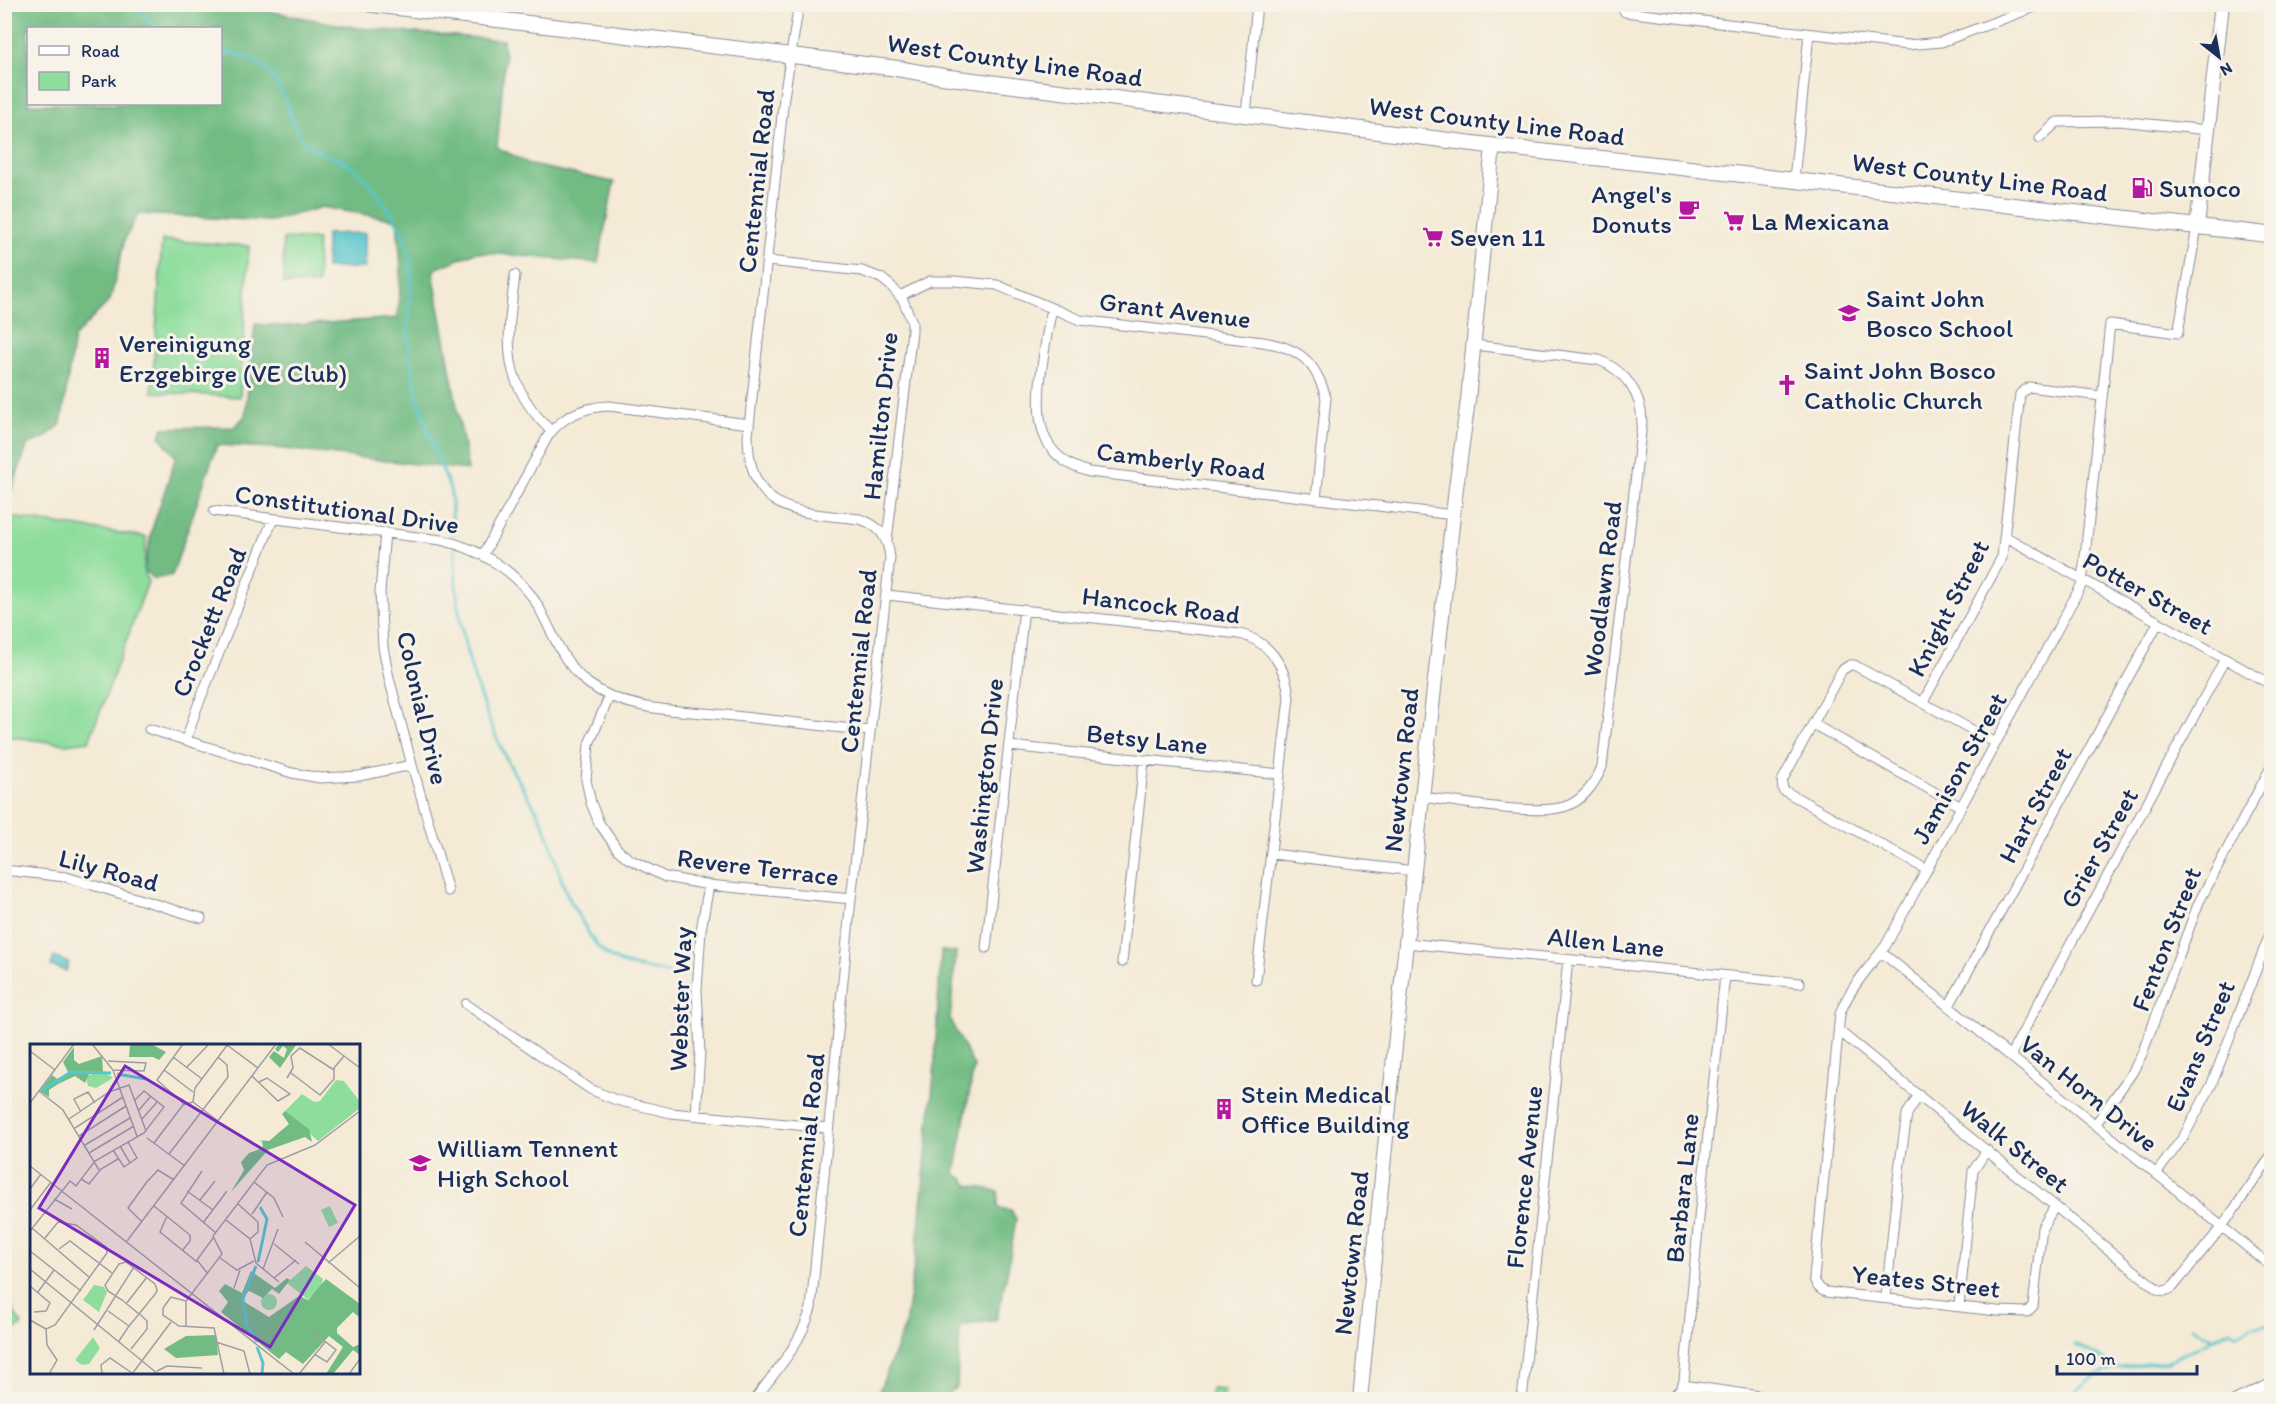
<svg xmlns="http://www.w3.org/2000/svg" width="2276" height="1404" font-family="Itim,sans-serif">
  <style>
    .green { fill: #8edd9c; stroke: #54867d; stroke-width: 1.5 }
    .forest { fill: #72bc84; stroke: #467671; stroke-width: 1.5; fill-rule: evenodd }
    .water { fill: #58c6cc; stroke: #3a7a95; stroke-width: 1.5 }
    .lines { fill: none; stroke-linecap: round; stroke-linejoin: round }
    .stream { stroke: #58c6cc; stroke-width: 3 }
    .street-casing { stroke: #888c9a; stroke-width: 11 }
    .secondary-casing { stroke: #888c9a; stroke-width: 16 }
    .primary-casing { stroke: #888c9a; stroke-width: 17 }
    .street { stroke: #fff; stroke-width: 9 }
    .secondary { stroke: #fff; stroke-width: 14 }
    .primary { stroke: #fff; stroke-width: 15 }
    .labels { text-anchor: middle; stroke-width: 6; stroke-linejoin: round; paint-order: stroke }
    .street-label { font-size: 26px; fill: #1b2f5e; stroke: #f7f3e8 }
    .poi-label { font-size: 26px; fill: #1b2f5e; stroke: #f7f3e8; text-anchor: start }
    .inset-river { fill: none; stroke: #58c6cc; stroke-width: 3 }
    .inset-road { fill: none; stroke: #9d9fa5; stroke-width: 1.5 }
    .view { fill: #7b2cbf; fill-opacity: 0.15; stroke: #7b2cbf; stroke-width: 3 }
    .inset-edge { fill: none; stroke: #1b2f5e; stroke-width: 3 }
  </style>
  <rect width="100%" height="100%" fill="#f7f3e8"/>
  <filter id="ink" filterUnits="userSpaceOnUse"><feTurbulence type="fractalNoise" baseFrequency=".0167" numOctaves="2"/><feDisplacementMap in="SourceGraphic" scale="12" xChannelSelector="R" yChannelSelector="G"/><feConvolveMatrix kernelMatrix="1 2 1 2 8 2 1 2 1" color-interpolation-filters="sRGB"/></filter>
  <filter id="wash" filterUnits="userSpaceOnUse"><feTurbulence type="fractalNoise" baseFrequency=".008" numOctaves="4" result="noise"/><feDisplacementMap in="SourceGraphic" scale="24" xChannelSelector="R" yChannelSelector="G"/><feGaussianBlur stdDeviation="1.35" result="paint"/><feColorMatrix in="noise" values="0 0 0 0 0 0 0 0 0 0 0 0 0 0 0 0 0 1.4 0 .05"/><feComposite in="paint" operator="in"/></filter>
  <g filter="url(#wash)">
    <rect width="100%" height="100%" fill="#f4ead5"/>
    <path class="green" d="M283,239H317L318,284H284Z
      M162,240L249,246L240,397L152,392Z
      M4,516L146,537L144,570L148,582L89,741L66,744L5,736Z
      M5,1298L22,1325L5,1336H4Z
      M1211,1389L1225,1390L1223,1399H1210Z"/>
    <path class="forest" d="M4,5H235L358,28L503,40L505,58L497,147L531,165L614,182L598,263L476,252L437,268L433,272L468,470L275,448L217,445L172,575L155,579L144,570L152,529L176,457L160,437L163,428L234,427L245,416L255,324L284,326L398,318L401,267L397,220L322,207L271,221L138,214L125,239L110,300L74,337L61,424L43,439L28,444L10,494L5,496ZM28,28H220V104H28Z
      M941,951L956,952L950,1020L974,1066L955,1174L964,1179L968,1185L998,1191V1208L1011,1210L1016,1219L1007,1274L996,1320L960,1326L957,1387L938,1399H876L905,1326L917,1246L934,1075Z"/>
    <path class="water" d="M365,233V268H326V234Z
      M54,957L69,963L66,971L51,966Z"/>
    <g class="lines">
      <path class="stream" d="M131,4L157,28
        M220,52C250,52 271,68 283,95C290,109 291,124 300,137C312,154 335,155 351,166C368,177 391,211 401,230C419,264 407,301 408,337C410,378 423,417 437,456C441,468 448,480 451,494C453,507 451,521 453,534
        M455,549C454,625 474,692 507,760C518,782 533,801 543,823C552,842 556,864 563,884C568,898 576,912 584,925C589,934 594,944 602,951C624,971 652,966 678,977
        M2192,1326L2211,1338
        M2075,1345L2095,1354L2114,1368
        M2070,1400L2073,1393L2091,1378L2114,1368L2169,1361L2231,1330L2237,1334L2254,1326L2272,1324"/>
    </g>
  </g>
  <g filter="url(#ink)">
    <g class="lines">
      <defs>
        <path id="street" d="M1619,4L1625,12L1908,45L1941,42L2043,4
          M1246,114L1257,4
          M2040,138L2057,122L2119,121L2208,130
          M1794,179L1809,34
          M768,261L862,271L881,278L891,286L903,300L912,322V331L887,540
          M515,275C507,341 499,381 551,431
          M900,296L930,281H954L997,285L1080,320L1263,342C1300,348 1316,362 1326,398L1316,499
          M1052,309C1047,330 1044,352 1041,374C1036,418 1037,457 1089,472L1454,515
          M214,511L441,540C478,548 517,571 537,604C553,632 562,664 589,684C627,712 680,710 725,715C773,720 822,726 870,731
          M385,532L380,592L383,647L389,678L412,765L448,891
          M2006,537L2272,685
          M483,555L548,436C563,415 584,407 609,406L749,424
          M887,595L1239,634C1270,641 1287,668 1289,698L1256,980
          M609,697L589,744L586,780L591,803L599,823L618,850L629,859L665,877L709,885L851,899
          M1923,702L2002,557L2020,394L2029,387L2101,396
          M1813,724L1961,807
          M149,729L292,773L320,778L359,776L412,765
          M186,741L196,710L273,519
          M1009,746L1280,774
          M1422,797C1456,801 1541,818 1569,805C1585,798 1595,783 1602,767L1642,423C1642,395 1626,371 1599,360L1474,345
          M1272,854L1414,871
          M4,870L66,877L201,918
          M1927,870L1783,790L1782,781L1842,670L1850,665H1854L1996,743
          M1406,943L1800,983
          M986,948L1024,609
          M1881,952L2272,1267
          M1122,962L1144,761
          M466,1004L590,1089L616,1100L671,1113L828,1128
          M1949,1006L2158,623
          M1839,1031L2157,1289C2164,1292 2167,1291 2173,1287L2221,1228L2272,1155
          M2010,1056L2225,659
          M696,1115L700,1052L697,990L701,930L709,885
          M2095,1125L2132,1073L2142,1054L2199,902L2272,765
          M2156,1174L2184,1136L2211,1086L2272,929
          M2055,1206L2042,1228L2033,1306L2027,1312L1997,1311L1826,1292C1819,1290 1816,1285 1814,1278L1840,1014C1849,988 1870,967 1886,945L2082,584L2110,324L2178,333L2197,227
          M1886,1298L1899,1170L1907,1114L1919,1095
          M1959,1306L1973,1171L1987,1150
          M1683,1385L1787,1400
          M754,1400C776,1371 801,1344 811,1308L851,899L890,558C888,537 880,526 860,519C798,512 749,515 748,436L784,97L799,4
          M1522,1400L1568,960
          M1668,1400L1681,1389L1684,1381L1699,1218L1725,976
          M2235,1400L2272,1383"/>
        <path id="secondary" d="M2197,227L2222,4
          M1360,1400L1397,1026L1456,488L1468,400L1493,146"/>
        <path id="primary" d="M369,4L894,68L946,77L1493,146L2272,235"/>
      </defs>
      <use href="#street" class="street-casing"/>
      <use href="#secondary" class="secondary-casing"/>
      <use href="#primary" class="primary-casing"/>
      <use href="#street" class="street"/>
      <use href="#secondary" class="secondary"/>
      <use href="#primary" class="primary"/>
    </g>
  </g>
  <defs>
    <symbol id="fuel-bare" viewBox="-9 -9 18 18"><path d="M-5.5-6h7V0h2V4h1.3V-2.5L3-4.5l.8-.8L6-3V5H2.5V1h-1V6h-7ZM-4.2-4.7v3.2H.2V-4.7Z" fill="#b5179e" stroke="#f7f3e8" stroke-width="2.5" paint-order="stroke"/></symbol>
    <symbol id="cafe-bare" viewBox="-9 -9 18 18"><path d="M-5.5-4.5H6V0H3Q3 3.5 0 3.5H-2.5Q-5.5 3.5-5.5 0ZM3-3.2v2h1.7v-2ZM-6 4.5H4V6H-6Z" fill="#b5179e" stroke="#f7f3e8" stroke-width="2.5" paint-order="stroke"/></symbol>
    <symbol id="supermarket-bare" viewBox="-9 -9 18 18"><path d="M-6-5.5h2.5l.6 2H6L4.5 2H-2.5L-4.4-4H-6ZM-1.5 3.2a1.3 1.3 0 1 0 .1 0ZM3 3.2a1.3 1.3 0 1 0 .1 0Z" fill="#b5179e" stroke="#f7f3e8" stroke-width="2.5" paint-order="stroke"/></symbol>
    <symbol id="school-bare" viewBox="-9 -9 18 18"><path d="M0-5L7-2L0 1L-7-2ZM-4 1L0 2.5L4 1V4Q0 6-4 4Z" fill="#b5179e" stroke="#f7f3e8" stroke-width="2.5" paint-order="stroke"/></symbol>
    <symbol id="building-bare" viewBox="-9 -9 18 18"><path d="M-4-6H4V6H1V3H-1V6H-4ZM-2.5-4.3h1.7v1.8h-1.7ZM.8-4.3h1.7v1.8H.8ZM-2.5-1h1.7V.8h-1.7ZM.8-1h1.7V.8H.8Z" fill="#b5179e" stroke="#f7f3e8" stroke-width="2.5" paint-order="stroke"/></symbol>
    <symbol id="church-bare" viewBox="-9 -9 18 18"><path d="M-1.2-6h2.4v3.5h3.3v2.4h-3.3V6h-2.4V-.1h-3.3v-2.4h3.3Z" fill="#b5179e" stroke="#f7f3e8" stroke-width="2.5" paint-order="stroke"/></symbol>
  </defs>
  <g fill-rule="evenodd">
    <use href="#fuel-bare" x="2127" y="173" width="30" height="30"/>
    <use href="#cafe-bare" x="1674" y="194" width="30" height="30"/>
    <use href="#supermarket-bare" x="1719" y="206" width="30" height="30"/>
    <use href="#supermarket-bare" x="1418" y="222" width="30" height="30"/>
    <use href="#school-bare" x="1834" y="298" width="30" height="30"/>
    <use href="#building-bare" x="87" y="343" width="30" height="30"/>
    <use href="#church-bare" x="1772" y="370" width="30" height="30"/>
    <use href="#building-bare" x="1209" y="1094" width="30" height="30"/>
    <use href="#school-bare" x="405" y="1148" width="30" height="30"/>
  </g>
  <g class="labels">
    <g class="street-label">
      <text transform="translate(1015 60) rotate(8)" y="9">West County Line Road</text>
      <text transform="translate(1497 121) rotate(7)" y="9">West County Line Road</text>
      <text transform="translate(1980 177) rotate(7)" y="9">West County Line Road</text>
      <text transform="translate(756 181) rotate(-84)" y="9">Centennial Road</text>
      <text transform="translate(1175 310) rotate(7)" y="9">Grant Avenue</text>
      <text transform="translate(880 416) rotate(-84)" y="9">Hamilton Drive</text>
      <text transform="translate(1181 461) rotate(7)" y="9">Camberly Road</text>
      <text transform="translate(347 509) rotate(8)" y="9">Constitutional Drive</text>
      <text transform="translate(1602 589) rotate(-83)" y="9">Woodlawn Road</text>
      <text transform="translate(2148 593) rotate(29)" y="9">Potter Street</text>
      <text transform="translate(1161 605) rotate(7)" y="9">Hancock Road</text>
      <text transform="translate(1948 608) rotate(-63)" y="9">Knight Street</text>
      <text transform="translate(209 622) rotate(-68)" y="9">Crockett Road</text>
      <text transform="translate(858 661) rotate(-84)" y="9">Centennial Road</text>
      <text transform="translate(423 708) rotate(77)" y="9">Colonial Drive</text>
      <text transform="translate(1147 739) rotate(6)" y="9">Betsy Lane</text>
      <text transform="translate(1959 768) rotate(-61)" y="9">Jamison Street</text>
      <text transform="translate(1401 770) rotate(-84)" y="9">Newtown Road</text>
      <text transform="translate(984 776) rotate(-84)" y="9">Washington Drive</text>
      <text transform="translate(2035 805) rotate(-62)" y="9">Hart Street</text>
      <text transform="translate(2099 848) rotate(-61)" y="9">Grier Street</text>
      <text transform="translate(758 867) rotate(7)" y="9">Revere Terrace</text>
      <text transform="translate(109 870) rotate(15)" y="9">Lily Road</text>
      <text transform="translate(2166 939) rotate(-69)" y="9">Fenton Street</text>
      <text transform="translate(1606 942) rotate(6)" y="9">Allen Lane</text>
      <text transform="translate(680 999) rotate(-88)" y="9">Webster Way</text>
      <text transform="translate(2200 1046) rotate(-67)" y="9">Evans Street</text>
      <text transform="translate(2089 1093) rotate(39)" y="9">Van Horn Drive</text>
      <text transform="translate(806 1145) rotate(-84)" y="9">Centennial Road</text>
      <text transform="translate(2015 1146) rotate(39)" y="9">Walk Street</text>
      <text transform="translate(1524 1177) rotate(-84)" y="9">Florence Avenue</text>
      <text transform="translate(1682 1188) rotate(-84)" y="9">Barbara Lane</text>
      <text transform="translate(1351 1253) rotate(-84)" y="9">Newtown Road</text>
      <text transform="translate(1926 1281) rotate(6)" y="9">Yeates Street</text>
    </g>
    <g class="poi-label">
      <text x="2159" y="197">Sunoco</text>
      <text x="1672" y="203" text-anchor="end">Angel's<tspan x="1672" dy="30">Donuts</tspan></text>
      <text x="1751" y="230">La Mexicana</text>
      <text x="1450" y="246">Seven 11</text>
      <text x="1866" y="307">Saint John<tspan x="1866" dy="30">Bosco School</tspan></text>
      <text x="119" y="352">Vereinigung<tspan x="119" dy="30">Erzgebirge (VE Club)</tspan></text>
      <text x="1804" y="379">Saint John Bosco<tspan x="1804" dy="30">Catholic Church</tspan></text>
      <text x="1241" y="1103">Stein Medical<tspan x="1241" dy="30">Office Building</tspan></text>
      <text x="437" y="1157">William Tennent<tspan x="437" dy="30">High School</tspan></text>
    </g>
  </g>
  <g transform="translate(30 1044)">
    <rect width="330" height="330" fill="#f4ead5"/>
    <path d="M66,29H76L83,34L66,44L58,42L56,32ZM306,36L314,37L330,58V64L288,97L255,67L272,50L284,58L290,57ZM300,162L308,179L299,183L291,166ZM276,222L293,235L290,246L277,255L257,239ZM64,241L74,243L77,248L69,268L53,256ZM231 258a8 8 0 1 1 16 0a8 8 0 1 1-16 0ZM63,293L70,304L59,320L52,321L45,316Z" fill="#8edd9c"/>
    <path d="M100,0H121L136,8L129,16L123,13H99ZM249,0L266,1L250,24L239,13L244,7L254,14L257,5L253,2L248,8L245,5ZM44,3V16L49,20L72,12L73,29L59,30L55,39L45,32L28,40L19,46V53L10,47L22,31L30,37L38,28L33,18ZM255,67L279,85L282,98L275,93L238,106L201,148L214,126L211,118L219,109L233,104L232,97L228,96L239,97L259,80L252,70ZM221,227L245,244L257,234L260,236L249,250L242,245L233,254L219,247L215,251L213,257L239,273L269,252L278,256L296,235L330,260V274L323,268L307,284V289L323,303L330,300V311L323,306L303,330H296L313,303L299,292L273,320L256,308L249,315L191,268L198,258L189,247L195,240L212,249ZM186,291L188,311L146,314L134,305L156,292Z" fill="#72bc84"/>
    <path class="inset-river" d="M87,30L116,35M12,46L41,28L81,29M228,218L237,175L230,163M226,222L213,255L217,281L227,298M227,303L233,319L232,330"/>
    <path class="inset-road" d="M62,0L83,26L107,92M153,0L127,36L154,60M298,0L330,24M197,1L228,24M0,7L25,26M143,13L172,35M78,17L116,19L114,27L83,26M157,23L179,0M134,26L163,48M261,29L290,51L304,35V24L314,12M222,32L248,57L260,50L237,34L229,38M257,34L263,24L261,12L270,4L304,26M9,47L33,66L69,126M163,58L165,44L198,0M163,58L188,77M0,59L44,0M109,66L121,52M51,68L44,55L58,48L65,59M39,75L79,48L99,41L116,87M112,75L128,57M45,84L93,53M49,92L96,62M117,94L155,122M124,99L153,61L163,58M55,101L100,74M90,102L100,119M83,106L94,123L107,114L98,98M59,109L104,82M139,110L198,33L197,21L188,13M0,122L264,330M172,127L151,159L186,189M51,135L59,140L71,125L88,115M224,138L244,154L253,173M0,145L11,130M157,147L183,166M24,155L42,165M170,156L185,137M208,160L228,178V188L220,195M124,162L160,191V197L152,207M0,166L21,138M222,170L237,148M137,172L130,188L167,218M196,176L220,195L226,219L249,238M112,178L98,164L116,139L128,126L144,136M173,179L197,147M2,184L59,233M0,187L40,137L46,142L65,117L114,89L134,63L114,47L105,56M15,194L28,178L46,181L76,203L77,209L25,281L16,285L17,301L27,316L19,330M97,197L246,0M275,198L330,244M244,200L269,220M29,205L40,197L82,229M0,207L51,247M190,214L207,226L224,217M298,219L330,192M0,225L128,330M233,225L248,185M178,230L167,216L183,194M244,234L266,216M0,242L20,259L16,267L4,268M204,244L210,226M8,248L24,226M156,257L141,253L133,264V271L149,282L184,284L194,330M96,260L117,233M78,267L99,282M0,276L16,285M156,283V257L192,210L183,192L237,121L285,101L330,67M64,286L104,223M282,287L306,306L297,318L284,310M89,297L99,282L109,270L126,249L127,246L125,240L96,218L89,220L75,241L78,247L92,256L109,270L112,272L117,277V285L101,305M186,298L214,307L220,330M127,327L137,322L172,324M72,330L71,321L80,314L102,329M102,330L141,278M269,330L296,297M319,330L330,315"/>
    <path class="view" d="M95,22L325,161L240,303L9,164Z"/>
    <rect width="330" height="330" class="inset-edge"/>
  </g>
  <rect width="2276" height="1404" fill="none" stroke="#f7f3e8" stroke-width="24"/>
  <rect x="27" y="27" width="195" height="78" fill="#f7f3e8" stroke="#9fa5b1" stroke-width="1.5"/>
  <rect x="39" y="46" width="30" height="9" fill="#ffffff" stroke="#9fa5b1" stroke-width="1.5"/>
  <text x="81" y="57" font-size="18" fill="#1b2f5e">Road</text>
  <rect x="39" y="72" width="30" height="18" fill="#8edd9c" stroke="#9fa5b1" stroke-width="1.5"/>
  <text x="81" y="87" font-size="18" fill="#1b2f5e">Park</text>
  <g transform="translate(2219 57) rotate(149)" stroke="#f7f3e8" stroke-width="4.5" paint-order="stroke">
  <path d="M0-4.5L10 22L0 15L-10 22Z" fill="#1b2f5e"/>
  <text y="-9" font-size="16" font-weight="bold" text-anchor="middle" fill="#1b2f5e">N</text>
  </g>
  <path d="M2057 1365v9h140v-9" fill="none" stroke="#1b2f5e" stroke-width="3"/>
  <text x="2066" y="1365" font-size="18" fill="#1b2f5e" stroke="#f7f3e8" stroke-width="4.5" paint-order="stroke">100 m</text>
</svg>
